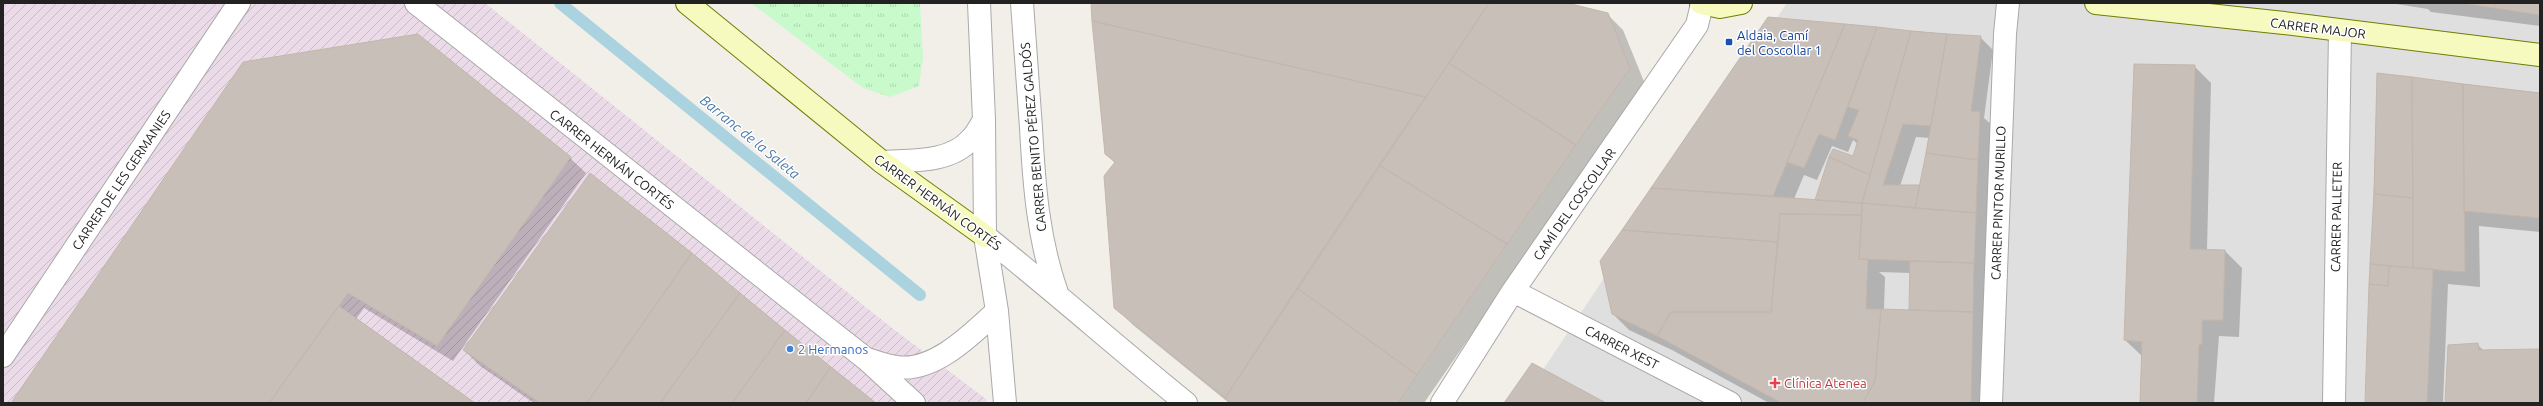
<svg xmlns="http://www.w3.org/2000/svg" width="2543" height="406" font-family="Ubuntu,sans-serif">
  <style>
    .residential { fill: #e0dfdf }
    .industrial { fill: url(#industrial-furrows) }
    .park { fill: url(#park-tufts) }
    .shadow { fill: #0003; fill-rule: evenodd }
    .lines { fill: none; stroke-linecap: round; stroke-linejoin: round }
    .stream { stroke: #aad3df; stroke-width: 12 }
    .building { fill: #c7bfb8; stroke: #c4b6ab }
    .street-casing { stroke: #a9a9a9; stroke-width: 24 }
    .secondary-casing { stroke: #707d05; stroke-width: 24 }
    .street { stroke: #fff; stroke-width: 22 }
    .secondary { stroke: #f7fabf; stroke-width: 22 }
    .transit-dot { fill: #1a4fb4; stroke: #fff; stroke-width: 1.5 }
    .shop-dot { fill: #3f7fe0; stroke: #fff; stroke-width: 1.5 }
    .health-dot { fill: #e0444e; stroke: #fff; stroke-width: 1.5 }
    .labels { text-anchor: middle; stroke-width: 3; stroke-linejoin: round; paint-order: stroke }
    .street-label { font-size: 13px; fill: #222; stroke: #fff }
    .transit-label { font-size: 13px; fill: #164399; stroke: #fff; text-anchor: start }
    .shop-label { font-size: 13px; fill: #366cbe; stroke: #fff; text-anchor: start }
    .health-label { font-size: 13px; fill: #be3a42; stroke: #fff; text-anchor: start }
    .water-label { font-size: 14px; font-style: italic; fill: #4a7aab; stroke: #fff }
  </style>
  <defs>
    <pattern id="industrial-furrows" width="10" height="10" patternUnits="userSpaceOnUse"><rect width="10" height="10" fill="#ebdbe8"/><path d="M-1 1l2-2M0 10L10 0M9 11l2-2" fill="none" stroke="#c9bcc7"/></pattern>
    <pattern id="park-tufts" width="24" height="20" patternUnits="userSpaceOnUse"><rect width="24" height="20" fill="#c8facc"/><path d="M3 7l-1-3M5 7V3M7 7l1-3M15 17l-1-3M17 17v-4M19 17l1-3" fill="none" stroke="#acd6af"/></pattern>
  </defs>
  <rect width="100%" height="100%" fill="#f2efe9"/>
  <path class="residential" d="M1787,3H2540V403H1521Z"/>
  <path class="industrial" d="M3,3H485L892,328L986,399L987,403H3Z"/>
  <path class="park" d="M751,3H920L923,58L919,86L890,97L863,88Z"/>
  <path class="shadow" d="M1092,3H1563L1607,14L1623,30L1645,84L1424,403H1229L1133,325L1115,307V163L1106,154Z
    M2390,3H2540V26L2431,12L2428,9Z
    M1769,18L1980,37L1993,50L1984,118L1993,126L1986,403H1769L1672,350L1629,330L1613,314L1601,261ZM1916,137L1930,138L1921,186H1900ZM1853,140L1858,144L1853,157L1815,200L1794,199L1804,175L1817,180L1832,146L1848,152ZM1879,272L1911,273L1912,311L1884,310L1885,277Z
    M2194,66L2211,83L2207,250L2225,251L2242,268L2239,337L2219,336L2214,403H2141L2143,357L2125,340Z
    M2378,74L2540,93V232L2479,226L2480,287L2448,284L2443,403H2366Z
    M570,158L586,173L453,361L364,308L356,319L473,403H13Z
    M2477,344L2484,351L2540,350V403H2446Z
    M464,350L874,403H534L480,366Z"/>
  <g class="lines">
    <path class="stream" d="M560,3L920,295"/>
  </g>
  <path class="building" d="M1091,3H1489L1426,97L1092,21Z
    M1489,3H1567L1608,13L1630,68L1576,145L1449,63Z
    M2461,3H2495L2494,8Z
    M2495,3H2540V15L2494,8Z
    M1768,17L1845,24L1773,196L1651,188Z
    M1092,21L1426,97L1225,398L1114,308L1104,176L1115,162L1105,154Z
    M1845,24L1877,27L1835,140L1819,134L1804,168L1787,162Z
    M1877,27L1911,31L1870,175L1829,157L1833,149L1853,156L1858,140L1848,136L1859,110L1848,107Z
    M1911,31L1947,34L1931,126L1903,124L1883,185H1920L1915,208L1862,203Z
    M418,34L571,157L437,346L348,293L269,403H11L243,62Z
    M1947,34L1981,36L1971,111L1980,112L1978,160L1926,153Z
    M1449,63L1576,145L1507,244L1379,165Z
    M2134,64L2195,65L2190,249L2225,250L2223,320H2202V344L2199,345L2197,403H2140L2142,342L2124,340Z
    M2377,73L2412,77L2413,198L2374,194Z
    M2412,77L2463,84L2465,272L2413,268Z
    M2463,84L2540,93V218L2464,211Z
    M1926,153L1978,160L1976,213L1915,208Z
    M1829,157L1870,175L1862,203L1815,200Z
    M1379,165L1507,244L1417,375L1297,288Z
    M590,173L692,253L587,403H540L463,350Z
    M1651,188L1862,203V215L1780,214L1778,242L1622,230Z
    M2374,194L2413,198V268L2370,264Z
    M1862,203L1976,213L1974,263L1859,259Z
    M1780,214L1862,215L1859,259H1868L1866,309H1881L1875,381L1863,403H1782L1657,336L1671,312H1771Z
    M1622,230L1778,242L1771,312H1671L1657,336L1612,314L1600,261Z
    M692,253L740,293L660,403H587Z
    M1910,261L1974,263L1973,312L1909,310Z
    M2370,264L2389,266L2388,286L2369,284Z
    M2389,266L2433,269L2427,403H2365L2369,284L2388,286Z
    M1297,288L1417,375L1398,403H1231L1225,398Z
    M740,293L785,330L732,403H660Z
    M339,306L475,403H269Z
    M1881,309L1973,312L1971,403H1863L1875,381Z
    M785,330L831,367L806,403H732Z
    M2478,343L2479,350L2540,349V403H2445L2448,345Z
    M1532,363L1606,403H1504Z
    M831,367L876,403H806Z"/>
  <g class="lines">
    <defs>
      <path id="street" d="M416,3L866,359L914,403
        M979,3L984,120L985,236L997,311L1005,403
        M1022,3C1025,45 1028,86 1031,128C1034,184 1038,239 1057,293
        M882,162C910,160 950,163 970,140C976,135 980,126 984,120
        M985,236C1053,290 1118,348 1186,403
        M1513,291L1730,403
        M3,356L239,3
        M867,359C877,362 887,366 897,367C934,373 973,333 997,311
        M1442,403L1513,291L1697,25L1702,4
        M1991,403L2005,34L2008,3
        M2334,403L2340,31"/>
      <path id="secondary" d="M687,3L882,162L985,236
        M1701,3L1720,7L1741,3
        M2096,3L2284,23L2540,55"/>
    </defs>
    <use href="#street" class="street-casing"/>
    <use href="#secondary" class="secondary-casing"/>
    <use href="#street" class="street"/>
    <use href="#secondary" class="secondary"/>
  </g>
  <rect class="transit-dot" x="1725" y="38" width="8" height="8" rx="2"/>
  <circle class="shop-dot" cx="790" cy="349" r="4"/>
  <path class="health-dot" d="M1773 377h4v4h4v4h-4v4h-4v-4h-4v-4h4z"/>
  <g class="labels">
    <g class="street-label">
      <text transform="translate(2318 28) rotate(7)" y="5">CARRER MAJOR</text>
      <text transform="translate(1033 137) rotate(-95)" y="5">CARRER BENITO PÉREZ GALDÓS</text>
      <text transform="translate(612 159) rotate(38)" y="5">CARRER HERNÁN CORTÉS</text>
      <text transform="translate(121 180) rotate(-56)" y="5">CARRER DE LES GERMANIES</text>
      <text transform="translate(938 202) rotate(36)" y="5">CARRER HERNÁN CORTÉS</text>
      <text transform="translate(1998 203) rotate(-88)" y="5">CARRER PINTOR MURILLO</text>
      <text transform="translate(1574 204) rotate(-55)" y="5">CAMÍ DEL COSCOLLAR</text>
      <text transform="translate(2336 217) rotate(-89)" y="5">CARRER PALLETER</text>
      <text transform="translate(1622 347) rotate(27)" y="5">CARRER XEST</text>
    </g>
    <g class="transit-label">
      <text x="1737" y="40">Aldaia, Camí<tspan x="1737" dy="15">del Coscollar 1</tspan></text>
    </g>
    <g class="shop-label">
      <text x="798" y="354">2 Hermanos</text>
    </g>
    <g class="health-label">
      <text x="1784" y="388">Clínica Atenea</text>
    </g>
    <g class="water-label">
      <text transform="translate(750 137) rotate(39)" y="5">Barranc de la Saleta</text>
    </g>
  </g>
  <rect width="2543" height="406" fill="none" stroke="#222222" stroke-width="8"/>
</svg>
